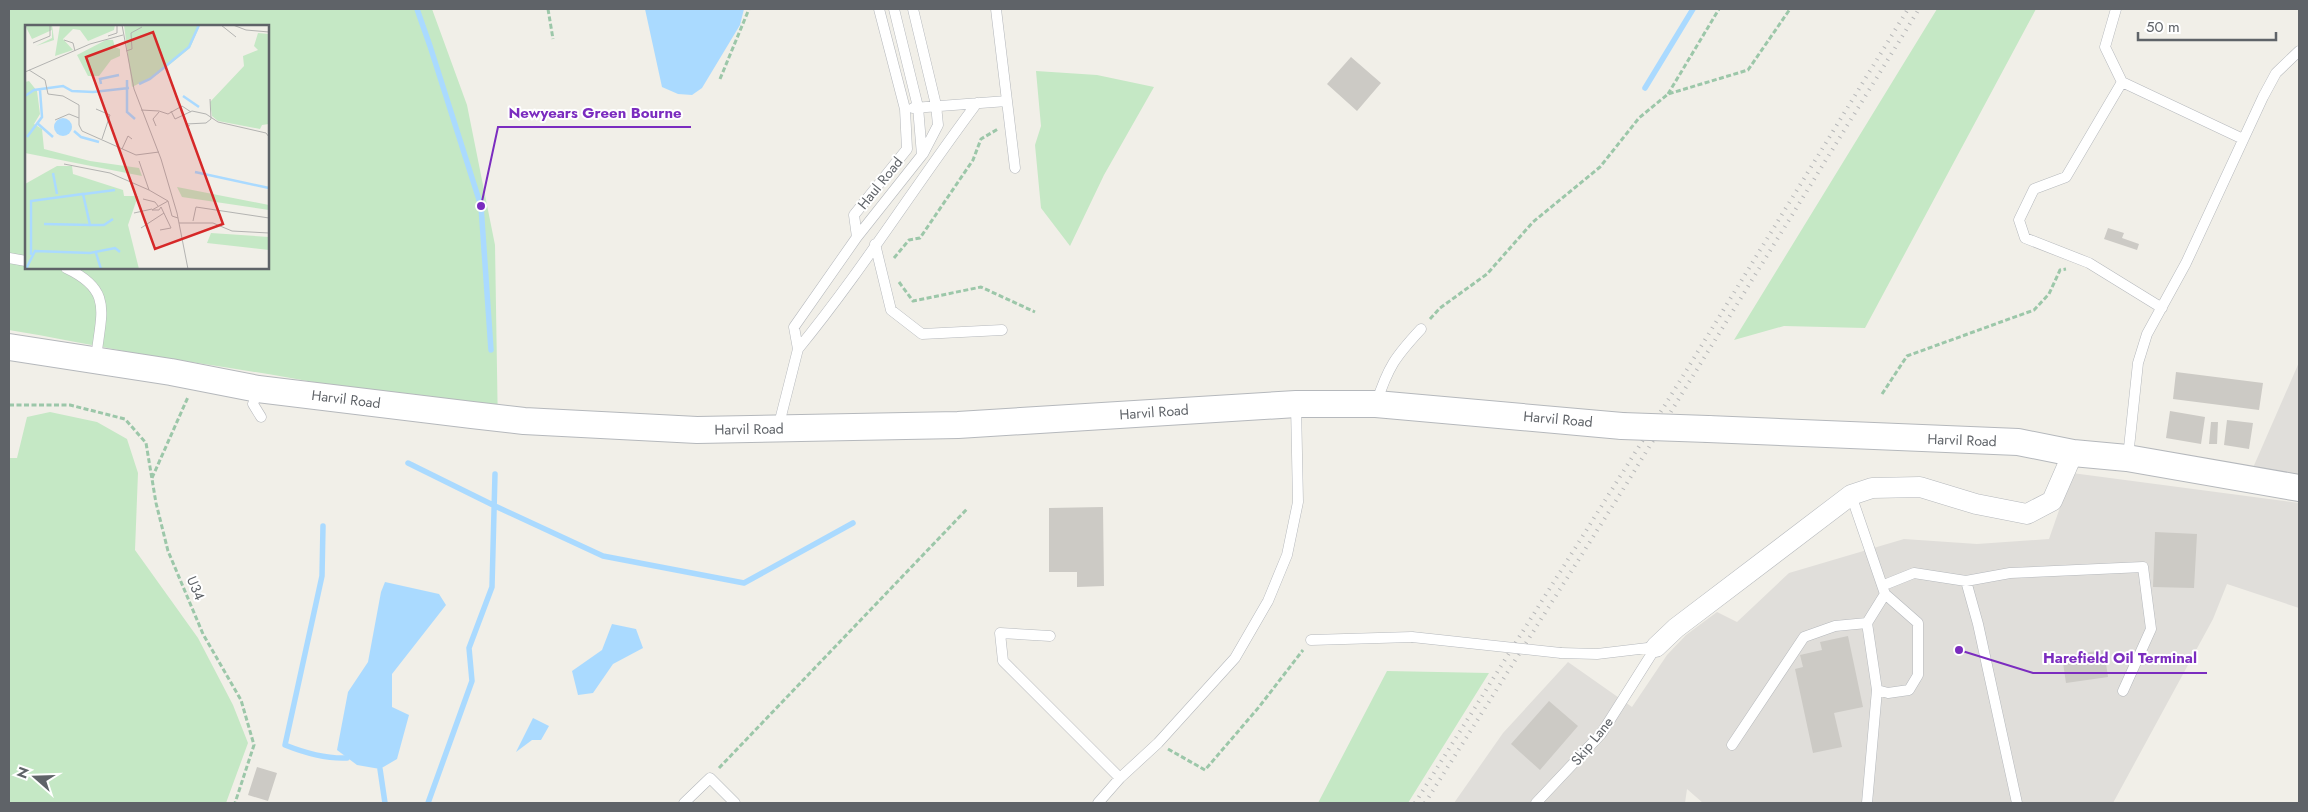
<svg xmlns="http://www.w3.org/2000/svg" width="2308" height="812" font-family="Jost,sans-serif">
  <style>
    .industrial { fill: #e0deda }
    .green { fill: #c5e8c5; fill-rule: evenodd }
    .water { fill: #aadaff }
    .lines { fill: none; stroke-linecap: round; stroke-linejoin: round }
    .stream { stroke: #aadaff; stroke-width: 5.5 }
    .building { fill: #cccac5 }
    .service-casing { stroke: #b5b8bc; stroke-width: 11 }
    .minor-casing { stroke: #b5b8bc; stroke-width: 21 }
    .tertiary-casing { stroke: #b5b8bc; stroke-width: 28 }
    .path { stroke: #9cc7a9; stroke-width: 3; stroke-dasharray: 5 2.5; stroke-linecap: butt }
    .service { stroke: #fff; stroke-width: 10 }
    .minor { stroke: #fff; stroke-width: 20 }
    .tertiary { stroke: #fff; stroke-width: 26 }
    .rail { stroke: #b6b7b8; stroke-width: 4; stroke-dasharray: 1 6; stroke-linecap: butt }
    .service-bridge-casing { stroke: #b5b8bc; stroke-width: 11; stroke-linecap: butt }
    .tertiary-bridge-casing { stroke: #b5b8bc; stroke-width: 28; stroke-linecap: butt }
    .service-bridge { stroke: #fff; stroke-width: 10 }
    .tertiary-bridge { stroke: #fff; stroke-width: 26 }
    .labels { text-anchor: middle; stroke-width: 4; stroke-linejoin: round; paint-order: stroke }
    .street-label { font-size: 14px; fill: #5f6368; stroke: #fff }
    .inset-river { fill: none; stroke: #aadaff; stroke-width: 2.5 }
    .inset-road { fill: none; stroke: #b3b3b1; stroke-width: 1 }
    .view { fill: #d62828; fill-opacity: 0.15; stroke: #d62828; stroke-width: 2.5 }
    .inset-edge { fill: none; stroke: #5f6368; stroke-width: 2.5 }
    .leader { fill: none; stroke: #7b2cbf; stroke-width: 2 }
    .callout-dot { fill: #7b2cbf; stroke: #fff; stroke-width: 2 }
    .callout-label { font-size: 15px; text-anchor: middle; font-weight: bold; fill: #7b2cbf; stroke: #fff; stroke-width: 4; stroke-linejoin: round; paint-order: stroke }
  </style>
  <rect width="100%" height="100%" fill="#f1efe8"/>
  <path class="industrial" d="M2299,362V476L2252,470L2297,367Z
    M2072,473L2299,503V608L2227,584L2213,619L2113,803H1703L1687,789L1685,803H1454L1503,733L1568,662L1632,707L1667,655L1686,635L1717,612L1737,622L1789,573L1904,539L1977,544L2049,539Z"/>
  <path class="green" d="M9,9H432L467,105L495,245L498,431C383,388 260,373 139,354C96,346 52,337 9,330ZM26,26H268V268H26Z
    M1937,9H2036L1865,328L1784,326L1734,340Z
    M1036,71L1097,75L1154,87L1104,175L1070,246L1041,208L1035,145L1041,126Z
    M50,412L97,422L127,439L138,473L135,550L198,638L233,705L248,743L226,803H9V458H17L27,417Z
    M1387,671L1489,673L1408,803H1318Z"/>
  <path class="water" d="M645,9H744L740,25L702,88L692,95L678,94L662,87Z
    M385,582L439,594L446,605L392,674V707L409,715L397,759L380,769L357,765L337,750L348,692L368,662L381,592Z
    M612,624L636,629L643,648L613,664L593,693L578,695L572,671L602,650Z
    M533,718L549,726L541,740H532L516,752Z"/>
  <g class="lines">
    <path class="stream" d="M417,9L430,46L481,206L491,350
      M1645,88L1693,9
      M408,463L495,506L603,556L744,583L853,523
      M323,526L322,576L285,745C305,753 325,759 347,758
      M380,769L385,803
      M428,803L472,681L469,648L492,587L495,474"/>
  </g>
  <path class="building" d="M1351,57L1381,83L1357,111L1327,84Z
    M2108,228L2124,233L2122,238L2139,244L2137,250L2104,239Z
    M2176,372L2263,383L2259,410L2173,399Z
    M2170,411L2205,417L2201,444L2166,438Z
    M2227,420L2253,423L2249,449L2224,445Z
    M2211,422H2218L2217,444H2209Z
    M1103,507L1104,586L1077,587V572H1049V508Z
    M2155,532L2197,534L2194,588L2153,587Z
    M1848,636L1863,707L1834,713L1842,747L1813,753L1795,669L1803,667L1800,655L1822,650L1820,642Z
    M2104,650L2108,677L2066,683L2062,656Z
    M1549,701L1578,726L1540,770L1511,744Z
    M257,767L277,773L268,801L248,795Z"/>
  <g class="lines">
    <defs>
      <path id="service" d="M913,9L936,105L938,125L923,154
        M2116,9L2105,47L2122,82L2066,177L2034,189L2019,220L2025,238L2089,263L2162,308
        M2122,82L2243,139
        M1007,101L1015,168
        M913,108L1007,101L996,9
        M857,237L922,155L918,107L894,9
        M875,244L891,310L922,334L1002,330
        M9,258L26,261
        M66,268C115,291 100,314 96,360
        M798,349C862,271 916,184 977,103
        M258,389L253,404L261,417
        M1376,404C1388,367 1395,357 1421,329
        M778,428L798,349L794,327L857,237L854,215L907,149L905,109L879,9
        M2128,457L2138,363L2147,334L2186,263L2263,97L2276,73L2299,51
        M1851,495L1885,594L1867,623L1877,690L1888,693L1909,690L1918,675V623L1885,594
        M1966,581L1978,624L2017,803
        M1884,585L1914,573L1966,581L2010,573L2143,567L2151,629L2123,691
        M1050,636L1000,633L1003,661L1120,778
        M1311,640L1412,637
        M1561,653L1597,654L1656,647
        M1732,745L1804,637L1835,626L1867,623
        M684,803L710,778L735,803
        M1098,803L1120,778L1158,743L1235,658L1268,601L1287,555L1298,502L1296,405
        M1536,803L1601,734L1656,647
        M1867,803L1877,690"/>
      <path id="minor" d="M1656,647L1676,628L1851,495L1872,488L1920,487L1976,504L2027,514L2052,501L2073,453"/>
      <path id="tertiary" d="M9,347L171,372L258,389L472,415L524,421L697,430L958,425L1296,404H1376L1622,426
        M1708,429L2018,442L2073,453L2127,458L2299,488"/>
    </defs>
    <use href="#service" class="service-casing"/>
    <use href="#minor" class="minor-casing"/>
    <use href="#tertiary" class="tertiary-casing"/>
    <path class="path" d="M548,9L553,39
      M720,79L749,9
      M1668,94L1719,9
      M894,258L909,240L920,238L973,160L981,139L998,129
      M899,282L913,301L981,287L1035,312
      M1430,319L1440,308L1487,274L1533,222L1600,167L1639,118L1668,94L1748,70L1790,9
      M1882,394L1907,356L2034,310L2049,294L2060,270L2066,269
      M9,405H70L125,419L146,443L156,503L168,551L203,634L241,700L254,745L235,803
      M152,478L188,397
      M1168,749L1205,770L1259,707L1303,650
      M719,768L967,509"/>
    <use href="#service" class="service"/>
    <use href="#minor" class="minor"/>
    <use href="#tertiary" class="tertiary"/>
    <path class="rail" d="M1415,803L1670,397L1908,9
      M1425,803L1622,491L1919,9"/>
    <defs>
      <path id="service-bridge" d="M1412,637L1561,653"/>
      <path id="tertiary-bridge" d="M1622,426L1708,429"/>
    </defs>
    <use href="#service-bridge" class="service-bridge-casing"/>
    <use href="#tertiary-bridge" class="tertiary-bridge-casing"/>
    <use href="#service-bridge" class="service-bridge"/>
    <use href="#tertiary-bridge" class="tertiary-bridge"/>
  </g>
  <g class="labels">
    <g class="street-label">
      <text transform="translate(880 183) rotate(-51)" y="5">Haul Road</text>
      <text transform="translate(346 399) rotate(7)" y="5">Harvil Road</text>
      <text transform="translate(1154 412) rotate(-4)" y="5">Harvil Road</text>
      <text transform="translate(1558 419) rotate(5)" y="5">Harvil Road</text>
      <text transform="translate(749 429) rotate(-1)" y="5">Harvil Road</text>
      <text transform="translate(1962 440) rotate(2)" y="5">Harvil Road</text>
      <text transform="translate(196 588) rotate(67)" y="5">U34</text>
      <text transform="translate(1592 741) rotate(-51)" y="5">Skip Lane</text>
    </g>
  </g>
  <g transform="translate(25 25)">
    <rect width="244" height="244" fill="#f1efe8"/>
    <path d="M0,0H27L29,15L11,21L27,13V5L7,14ZM35,0H90L89,5L63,16L55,5L48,4L38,14L48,25L30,31ZM99,0H175L165,23L133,49L107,62ZM233,8L244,9V99L237,100L235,104L193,96L187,91L185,77L219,41L218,31L233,25L229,21ZM81,15H88L90,22L95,24V31L86,35L74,51H63L52,30ZM4,56L12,66L15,89L9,99L17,104L19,124L65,136L114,143L117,151L0,128V57ZM32,141H47L48,149L98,165L99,171H113L103,200L114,244H0V159ZM152,162L244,180V185L157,172ZM186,208L244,212V225L182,218Z" fill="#c5e8c5"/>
    <path d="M29 102a9 9 0 1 1 18 0a9 9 0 1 1-18 0Z" fill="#aadaff"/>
    <path class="inset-river" d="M102,55V87L110,94M76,59L75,54L94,50M114,59L125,54L164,22L174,0M0,71L9,65L38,61L47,66L68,67L104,63M158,71L174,82M12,98L28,112M49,106L56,112L74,117M2,112L17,92L15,65M170,147L244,163M28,148L32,169M59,169L90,165M66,200H79L88,194M71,228L76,244M6,230V176L58,169L65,200L19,199M1,244L10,226L65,228L90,223L95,227"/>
    <path class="inset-road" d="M97,0L109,64L136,134L152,188L163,244M196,0L211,12M208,0L221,5L244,7M83,11L92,8V1M39,15L48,18L50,26M8,18L25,11V0M101,26L107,24L106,8L117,2M4,45L20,55L23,69L38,71L54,80V100L57,106L111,130L134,127M0,47L65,19L98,10M71,84L85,90L77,114M116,85L134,86M134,86L143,89L157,81L166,87M146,86L150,94L167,86L181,89L193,97L241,108L244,112M30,95L44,89L54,93M131,101L128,94L134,87M165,101L161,99L181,98L186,94L185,74M97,124L103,111L107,114M114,136L124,165L143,176L147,191L153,193M39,139L85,148L124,165M118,174L130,177L133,181M136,182L134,185H127L143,176M109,188L127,184M168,196L171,182L244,193M154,198H188L207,206L244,208M116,203L139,188M135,205L146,203L136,182"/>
    <path class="view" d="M128,7L198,199L130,224L61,32Z"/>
    <rect width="244" height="244" class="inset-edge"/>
  </g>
  <path class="leader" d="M481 206L498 127H691M1959 650L2033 673H2207"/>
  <g class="callout-dot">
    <circle cx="481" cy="206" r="5"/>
    <circle cx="1959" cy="650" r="5"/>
  </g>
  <g class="callout-label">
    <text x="595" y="118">Newyears Green Bourne</text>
    <text x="2120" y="663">Harefield Oil Terminal</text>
  </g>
  <rect width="2308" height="812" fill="none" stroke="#5f6368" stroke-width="20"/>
  <g transform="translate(35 777) rotate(290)" stroke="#ffffff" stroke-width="4" paint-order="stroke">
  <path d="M0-4L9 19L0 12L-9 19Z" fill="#5f6368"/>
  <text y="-8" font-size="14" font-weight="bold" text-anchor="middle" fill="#5f6368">N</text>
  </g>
  <path d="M2138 32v8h138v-8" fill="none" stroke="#5f6368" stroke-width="2.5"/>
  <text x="2146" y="32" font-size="15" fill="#5f6368" stroke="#ffffff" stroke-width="4" paint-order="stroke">50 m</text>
</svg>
